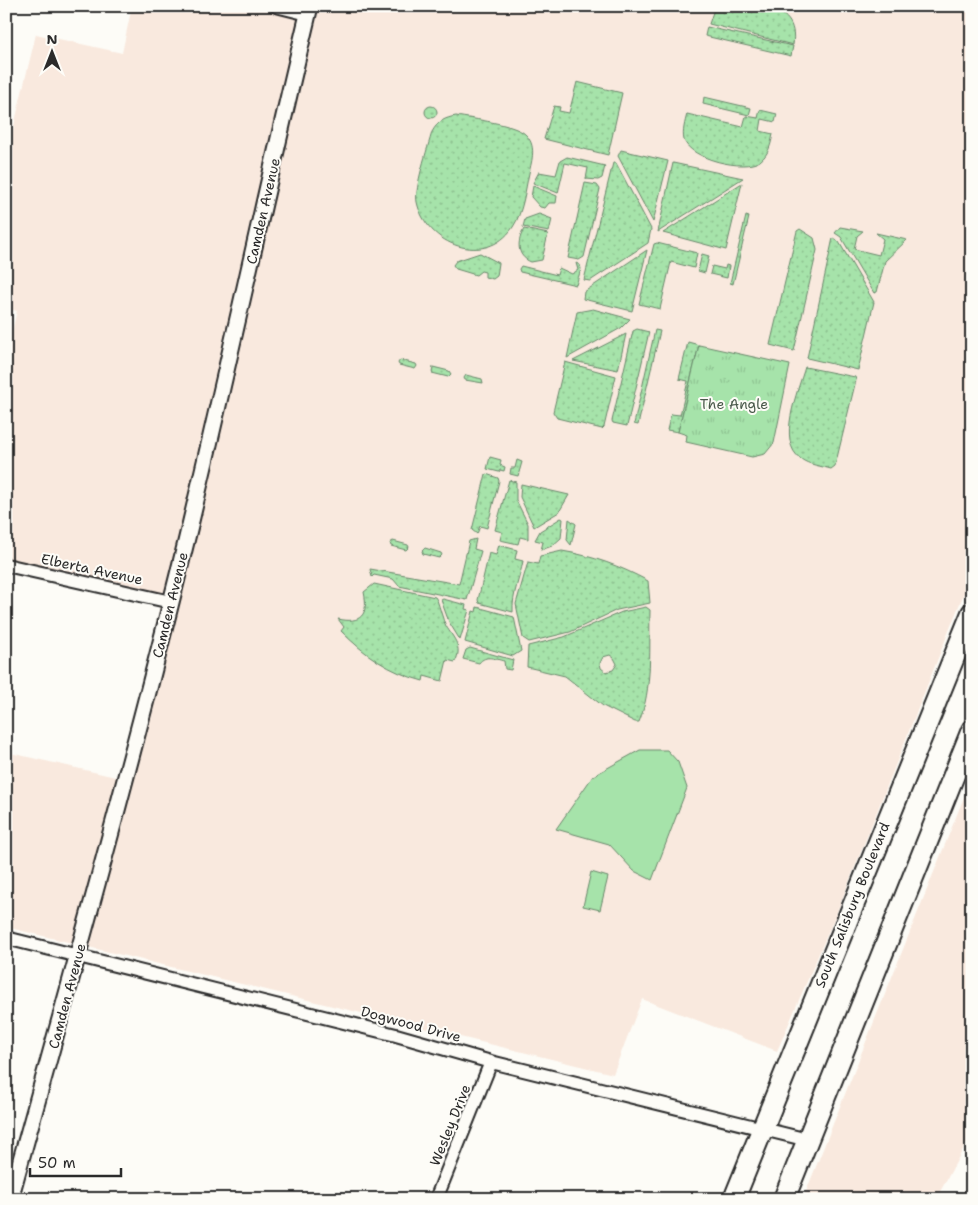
<svg xmlns="http://www.w3.org/2000/svg" width="978" height="1205" font-family="'Shantell Sans',sans-serif">
  <style>
    .built { fill: #f9e9de }
    .grass { fill: url(#grass-dots); stroke: #68876a; fill-rule: evenodd }
    .park { fill: url(#park-tufts); stroke: #68876a }
    .pitch { fill: #a6e3aa; stroke: #68876a }
    .lines { fill: none; stroke-linecap: round; stroke-linejoin: round }
    .minor-casing { stroke: #2b2b2b; stroke-width: 16 }
    .tertiary-casing { stroke: #2b2b2b; stroke-width: 19 }
    .primary-casing { stroke: #2b2b2b; stroke-width: 24 }
    .minor { stroke: #fdfcf7; stroke-width: 12 }
    .tertiary { stroke: #fdfcf7; stroke-width: 15 }
    .primary { stroke: #fdfcf7; stroke-width: 20 }
    .rail { stroke: #2b2b2b; stroke-width: 4 }
    .labels { text-anchor: middle; stroke-width: 4; stroke-linejoin: round; paint-order: stroke }
    .street-label { font-size: 14px; fill: #2b2b2b; stroke: #fdfcf7 }
    .park-label { font-size: 14px; fill: #4a594b; stroke: #fdfcf7 }
  </style>
  <defs>
    <pattern id="grass-dots" width="8" height="8" patternUnits="userSpaceOnUse" patternTransform="scale(1.25)"><rect width="8" height="8" fill="#a6e3aa"/><path d="M2 2h.1M6 6h.1" fill="none" stroke="#8fc392" stroke-width="1.8" stroke-linecap="round"/></pattern>
    <pattern id="park-tufts" width="24" height="20" patternUnits="userSpaceOnUse" patternTransform="scale(1.25)"><rect width="24" height="20" fill="#a6e3aa"/><path d="M3 7l-1-3M5 7V3M7 7l1-3M15 17l-1-3M17 17v-4M19 17l1-3" fill="none" stroke="#8fc392"/></pattern>
  </defs>
  <rect width="100%" height="100%" fill="#fdfcf7"/>
  <filter id="ink" filterUnits="userSpaceOnUse"><feTurbulence type="fractalNoise" baseFrequency=".02" numOctaves="2"/><feDisplacementMap in="SourceGraphic" scale="10" xChannelSelector="R" yChannelSelector="G"/><feConvolveMatrix kernelMatrix="1 2 1 2 8 2 1 2 1" color-interpolation-filters="sRGB"/></filter>
  <g filter="url(#ink)">
    <path class="built" d="M132,6H972V573L837,912L777,1051L642,999L613,1074L6,927V752L120,778L162,597L6,562V355L17,311L6,308V159L36,34L122,53Z
      M972,777V1133L936,1199H803Z"/>
    <path class="grass" d="M715,6C748,6 800,0 793,45L709,24Z
      M707,27L793,46L791,56L705,36Z
      M577,82L622,93L608,155L544,139L554,106L560,107L559,111L569,113Z
      M704,97L751,108L749,115L703,104Z
      M425 112a6 6 0 1 1 12 0a6 6 0 1 1-12 0Z
      M760,110L777,114L775,122L762,119L760,131L773,134C771,144 769,154 760,161C744,172 690,159 684,140C682,132 685,122 687,114L743,127L746,116L758,118Z
      M456,116C473,119 514,124 525,134C537,145 532,160 529,173C525,191 523,212 513,227C486,268 426,245 417,202C414,189 428,147 432,132C438,121 445,118 456,116Z
      M621,150L668,161L653,222L618,156Z
      M567,157L605,166L602,178L598,180L586,179L588,168L565,163L558,193L533,183L539,172L556,175L560,161Z
      M613,163H616L651,229L648,243L590,281L584,280Z
      M673,163L743,178L658,232Z
      M585,183L597,185L600,189L584,257L579,260L568,258Z
      M742,183L726,250L663,233Z
      M533,186L557,196L556,203H549L545,208L540,207L531,197Z
      M539,214L552,219L549,232L523,227L525,219Z
      M746,216L749,217L733,284L730,283Z
      M840,227L863,231L857,236L854,249L879,255L883,239L876,233L907,240L885,261L877,292L874,293L841,237L835,233Z
      M524,229L548,234L542,260L531,262C516,256 517,241 524,229Z
      M800,229L814,238L817,250L794,351L770,345L797,231Z
      M833,238L839,242L874,302L858,370L807,358Z
      M657,243L697,253L694,268L671,262L660,309L639,304L654,244Z
      M647,250L632,311L583,299L584,292Z
      M480,253L499,263L497,276L493,279L485,277V272L481,271L476,275L456,269L453,265L456,261Z
      M702,254L709,256L705,273L698,271Z
      M576,263L580,265L581,269L576,285L520,272L519,269L521,266L557,275L559,268L572,274L578,270Z
      M726,265L729,266L727,278L710,274L712,266L725,269Z
      M593,309L630,319L621,328L567,358L577,312Z
      M637,329L649,332L627,426L613,423L612,421L633,331Z
      M655,330L660,331L638,425L634,424Z
      M626,334L618,370L573,361Z
      M688,342L699,345L678,432L667,430L671,414L680,415L688,381L679,379Z
      M400,360L416,364L417,366L415,369L399,365L398,363Z
      M565,362L616,376L604,427L602,429L557,418L553,412Z
      M433,367L449,371L451,374L448,377L432,373Z
      M805,367L855,377L856,380L835,466L831,469C821,466 809,465 801,459C776,442 798,391 805,367Z
      M466,375L482,379L483,383L465,380L464,378Z
      M490,457L501,460L500,465L505,467L504,471L500,470L499,472L487,469Z
      M517,460L522,462L518,476L510,474L511,468H515Z
      M486,474L498,478L499,481L487,528L480,526L477,534L472,530Z
      M509,480L516,482V500L528,524V539L520,537L518,544L500,540L502,532L495,530Z
      M521,484L569,495L559,512L534,527L520,497Z
      M561,518L563,519L561,538L552,546L541,550L543,542L535,540L540,531Z
      M569,519L576,524L571,545L567,540Z
      M476,539L474,549L481,551L467,600L399,586L393,579L374,575L372,577L370,569L459,584L469,541Z
      M393,541L408,545L409,547L406,550L391,546L390,543Z
      M499,545L517,550L515,559L523,561C520,578 512,594 513,612L479,603L478,600L489,553L496,555Z
      M425,548L441,553L442,555L439,558L423,554L422,551Z
      M562,551C593,556 620,566 648,581L650,603L617,610L570,632L529,642L523,638L516,604L528,562L538,564L540,556Z
      M374,584L435,597L437,600C440,608 442,618 446,626C454,639 463,647 455,662L447,660L442,681L424,676L423,681C389,672 365,655 341,631L344,627L338,619C361,624 369,615 364,592Z
      M443,599L466,605L465,609L469,610L460,640L449,622L441,600Z
      M477,607L514,617L521,651L513,656L465,642L473,611L476,612Z
      M646,607L650,610C649,646 653,688 639,722H635L603,706L565,676L527,667L528,646L564,637L622,612ZM610,655L614,658L617,664L613,670L606,672L601,668L600,663L603,657Z
      M470,648L513,660L511,670L505,669L504,661C495,659 486,654 479,663L463,659L466,650Z"/>
    <path class="park" d="M699,345L790,365L774,443L765,454L752,457L686,442L687,435L678,432Z"/>
    <path class="pitch" d="M640,750H667L678,762L687,788L652,880L634,871L609,844L556,829L593,776Z
      M591,872L608,877L600,910L583,906Z"/>
    <g class="lines">
      <defs>
        <path id="minor" d="M276,6L308,14
          M6,565L171,602
          M6,938L396,1035L491,1062L808,1140
          M436,1199L491,1062"/>
        <path id="tertiary" d="M10,1199C71,980 132,762 186,542C229,364 267,184 310,6"/>
        <path id="primary" d="M734,1199L972,613
          M784,1199L972,730"/>
      </defs>
      <use href="#minor" class="minor-casing"/>
      <use href="#tertiary" class="tertiary-casing"/>
      <use href="#primary" class="primary-casing"/>
      <use href="#minor" class="minor"/>
      <use href="#tertiary" class="tertiary"/>
      <use href="#primary" class="primary"/>
      <path class="rail" d="M968,1199L972,1193"/>
    </g>
  </g>
  <g class="labels">
    <g class="street-label">
      <text transform="translate(263 211) rotate(-77)" y="5">Camden Avenue</text>
      <text transform="translate(92 569) rotate(12)" y="5">Elberta Avenue</text>
      <text transform="translate(170 605) rotate(-76)" y="5">Camden Avenue</text>
      <text transform="translate(852 905) rotate(-68)" y="5">South Salisbury Boulevard</text>
      <text transform="translate(67 996) rotate(-75)" y="5">Camden Avenue</text>
      <text transform="translate(411 1024) rotate(15)" y="5">Dogwood Drive</text>
      <text transform="translate(450 1125) rotate(-68)" y="5">Wesley Drive</text>
    </g>
    <g class="park-label">
      <text x="734" y="409">The Angle</text>
    </g>
  </g>
  <rect width="978" height="1205" fill="none" stroke="#fdfcf7" stroke-width="25"/>
  <rect x="12" y="12" width="953" height="1180" fill="none" stroke="#2b2b2b" stroke-width="2" filter="url(#ink)"/>
  <g transform="translate(52 52)" stroke="#fdfcf7" stroke-width="4" paint-order="stroke">
  <path d="M0-4L9 19L0 12L-9 19Z" fill="#2b2b2b"/>
  <text y="-8" font-size="14" font-weight="bold" text-anchor="middle" fill="#2b2b2b">N</text>
  </g>
  <path d="M30 1168v8h91v-8" fill="none" stroke="#2b2b2b" stroke-width="2.5"/>
  <text x="38" y="1168" font-size="15" fill="#2b2b2b" stroke="#fdfcf7" stroke-width="4" paint-order="stroke">50 m</text>
</svg>
